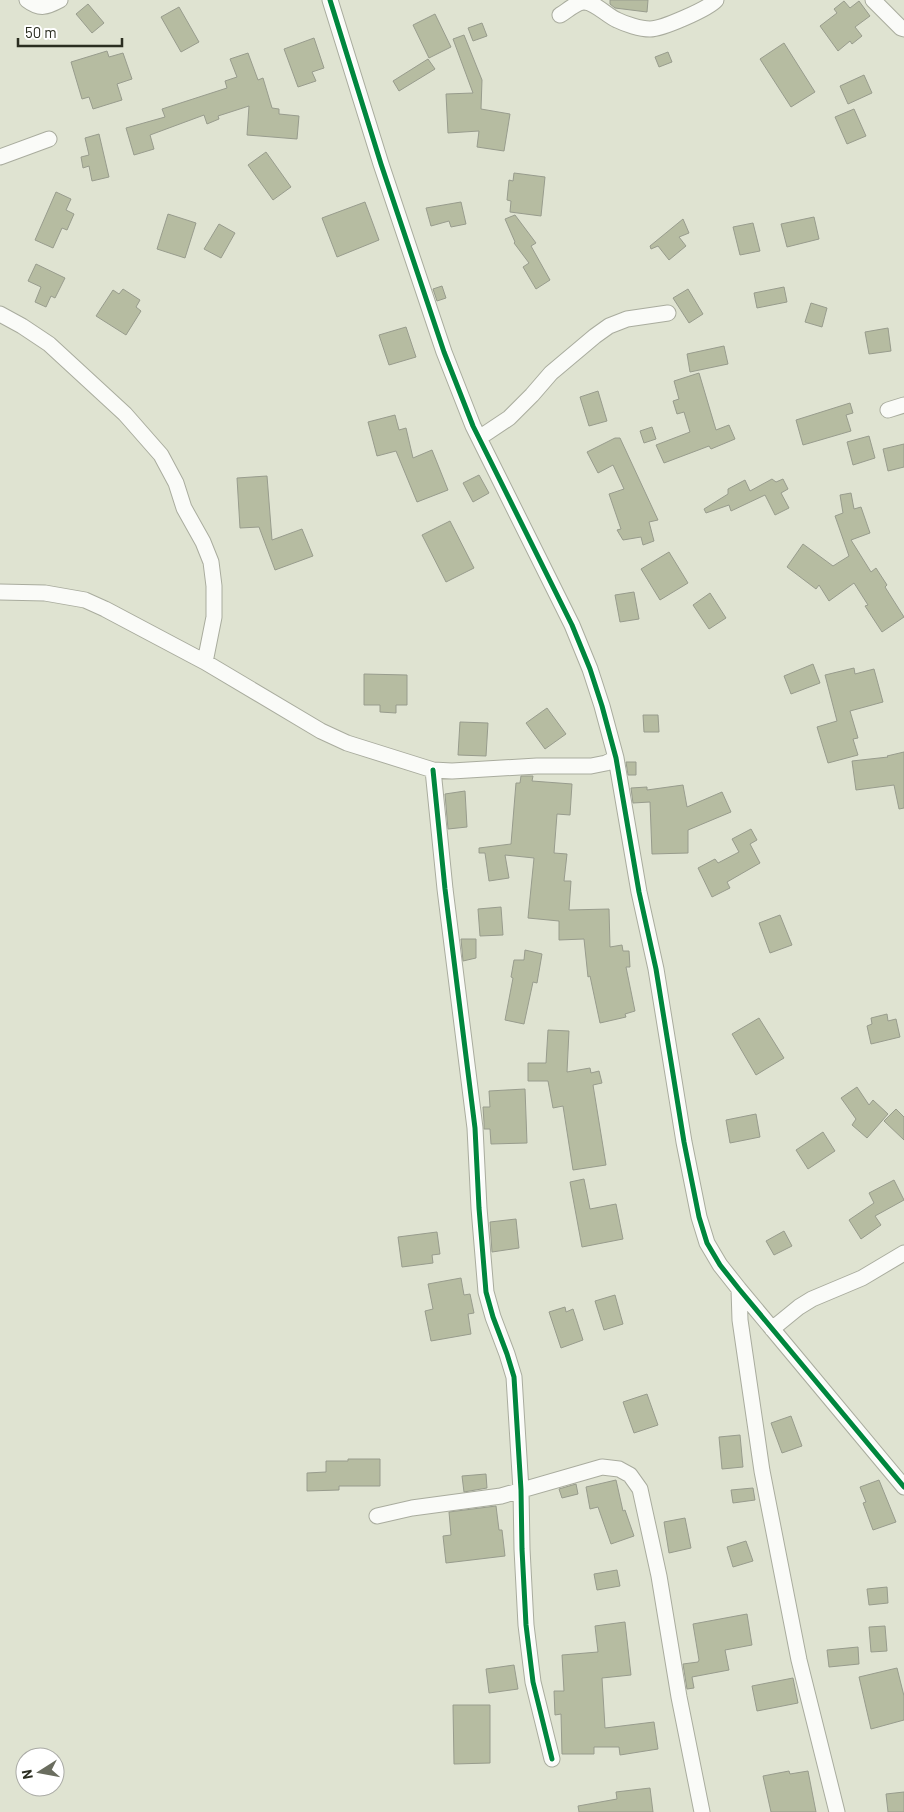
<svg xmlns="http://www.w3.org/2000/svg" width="904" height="1812" font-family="Barlow,sans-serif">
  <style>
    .building { fill: #b6bca1; stroke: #989c8d }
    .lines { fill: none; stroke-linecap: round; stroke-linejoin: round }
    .minor-casing { stroke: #a9ac9e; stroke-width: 17 }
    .minor { stroke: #fafbf8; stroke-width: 15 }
    .cycleway-casing { stroke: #fff; stroke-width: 8 }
    .cycleway { stroke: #00873e; stroke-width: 5 }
  </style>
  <rect width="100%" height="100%" fill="#dfe3d1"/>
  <path class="building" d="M610,0H648L647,12L615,8L610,4Z
    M844,1L850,8L859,1L870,16L855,27L862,36L852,44L850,41L838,51L820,26L837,13L834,9Z
    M88,4L104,23L92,33L76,14Z
    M179,7L199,42L181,52L161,17Z
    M435,14L451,47L429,58L413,25Z
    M482,23L487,36L473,41L468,28Z
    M464,35L482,80L481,109L510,114L504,151L477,147L479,131L448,133L446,94L473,93L453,39Z
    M314,38L324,68L312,72L316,81L298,87L284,49Z
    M784,43L815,92L791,107L760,59Z
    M107,51L109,57L123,53L132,79L117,84L122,100L93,109L89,97L82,99L71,62Z
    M668,52L672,62L659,67L655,57Z
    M248,53L258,80L263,78L272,108L279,109V114L299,116L297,139L247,135L249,106L218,116L219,119L207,124L204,115L150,135L154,149L134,155L126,128L165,117L162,109L227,88L225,81L237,77L230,59Z
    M428,59L435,69L399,91L393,81Z
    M864,75L872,93L848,104L840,86Z
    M854,109L866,136L847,144L835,117Z
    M99,134L109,177L92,181L89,166L83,168L81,157L89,155L85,138Z
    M266,152L291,187L273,200L248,165Z
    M514,173L545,177L541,216L510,212L511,201L507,200L509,180L513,181Z
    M56,192L71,199L66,210L74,214L67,230L62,228L53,248L35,240Z
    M365,202L379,240L337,257L322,218Z
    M461,202L466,224L451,227L449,221L431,226L426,208Z
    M168,214L196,223L185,258L157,249Z
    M515,215L536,243L531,246L550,280L536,289L523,267L529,263L514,243L515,242L505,219Z
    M814,217L819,239L787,247L781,224Z
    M683,219L689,233L679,237L686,246L669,260L658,246L651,249L650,246Z
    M753,223L760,251L740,255L733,227Z
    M219,224L235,233L221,258L204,249Z
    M36,264L65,278L55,298L51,296L46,307L35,302L41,287L28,281Z
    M442,286L446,298L437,301L433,289Z
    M784,287L787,302L757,308L754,293Z
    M123,289L140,300L136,307L141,311L126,335L96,316L113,290L119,294Z
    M688,289L703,314L689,323L673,298Z
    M811,303L827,308L822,327L805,322Z
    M406,327L416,357L389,365L379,335Z
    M888,328L891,351L869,354L865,332Z
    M724,346L728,364L690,372L687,354Z
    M699,373L716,430L729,425L735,439L711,449L709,446L664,463L656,445L690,432L684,412L677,414L673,401L679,399L674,381Z
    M598,391L607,421L589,426L580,397Z
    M850,403L853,413L846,415L851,431L803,445L796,420Z
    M395,415L399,430L406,428L413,458L432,450L448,490L417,502L396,451L377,456L368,422Z
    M652,427L656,439L644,443L640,431Z
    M869,436L875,458L853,465L847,442Z
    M615,438H620L658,520L649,522L654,541L643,545L641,537L623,540L617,530L621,529L609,494L624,489L613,465L598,473L587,452Z
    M904,444V467L888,471L883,449Z
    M479,475L489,493L473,502L463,483Z
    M267,476L272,540L302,529L313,556L275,570L259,527L240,528L237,478Z
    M772,479L776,482L783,479L788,489L781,493L789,508L775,515L765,495L731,511L729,505L706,513L704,509L728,494V489L745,480L750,491Z
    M851,493L854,509L861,507L870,533L851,540L871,572L876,568L887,585L885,587L904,617L882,632L865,606L868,605L854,583L829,601L819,585L816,589L787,567L803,544L833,566L849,556L835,516L843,513L840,495Z
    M450,521L474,568L446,582L422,535Z
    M669,552L688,583L660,600L641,569Z
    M634,592L639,619L620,622L615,595Z
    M710,593L726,618L709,629L693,605Z
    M813,664L820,683L791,694L784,676Z
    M854,668L855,674L874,669L883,702L850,711L858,738L853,739L858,755L828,763L817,727L837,721L825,675Z
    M364,674L407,675V705H396V713L380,712V705H364Z
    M547,708L566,734L545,749L526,723Z
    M643,715H658L659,732H644Z
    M460,722L488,723L486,756L458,755Z
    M904,752V808L899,809L894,785L856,790L852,761L888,757L887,756Z
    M626,762H636V775H628Z
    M521,776H533L532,781L572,784L570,815L557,814L554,853L567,854L564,881H571L569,910L609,909L610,947L622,945L623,951H629L630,967H626L635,1011L625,1014L626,1017L600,1023L590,976L588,977L584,939L559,940V921L528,918L534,858L505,855L509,878L489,881L485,853H479V848L511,844L516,783H520Z
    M683,785L687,807L722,792L731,812L688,830V853L652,854L650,802L633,803L631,788L647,787V790Z
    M465,791L467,827L448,829L445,794Z
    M751,829L757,840L750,844L760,863L727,882L730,888L712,897L698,868L715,859L718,863L739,852L732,839Z
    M501,907L503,935L480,936L478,909Z
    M780,915L792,945L770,953L759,923Z
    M461,939H476V958L463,961Z
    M525,950L542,954L537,983L533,982L524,1024L505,1020L513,978L511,977L514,960H524Z
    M887,1014L888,1021L896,1019L900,1037L871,1044L867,1026L872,1024L871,1018Z
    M759,1018L784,1058L756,1075L732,1034Z
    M548,1030L569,1031L567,1072L590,1068L591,1073L599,1071L602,1083L593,1085L606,1165L573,1170L563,1106L553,1108L548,1081H528V1063H546Z
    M857,1087L869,1105L873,1100L888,1114L867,1138L852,1125L856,1119L841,1098Z
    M525,1089L527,1143L491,1144L490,1129H484V1122L483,1107H490L489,1091Z
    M896,1109L904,1117V1140L884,1121Z
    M756,1114L760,1137L730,1143L726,1120Z
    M823,1132L835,1151L808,1169L796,1150Z
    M584,1179L590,1209L616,1204L623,1239L582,1247L570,1182Z
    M894,1180L904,1200L875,1216L881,1225L861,1239L849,1220L874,1203L869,1193Z
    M516,1219L519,1248L492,1252L490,1222Z
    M784,1231L792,1246L774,1255L766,1241Z
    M437,1232L440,1254L432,1255L433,1263L402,1267L398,1237Z
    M461,1278L464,1295L470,1294L474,1313L468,1314L471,1334L431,1341L425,1311L433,1309L428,1284Z
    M615,1295L623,1324L604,1330L595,1301Z
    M565,1307L566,1312L573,1309L583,1340L561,1348L549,1312Z
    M647,1394L658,1425L634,1433L623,1402Z
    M791,1416L802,1446L782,1453L771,1423Z
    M740,1435L743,1467L722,1469L719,1437Z
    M348,1459H380V1486H339V1490L307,1491V1473L326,1472V1461H348Z
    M486,1474L487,1488L464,1492L462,1476Z
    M616,1480L623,1511L625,1510L634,1536L611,1544L598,1507L590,1509L586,1487Z
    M879,1480L896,1522L873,1530L863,1503L866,1502L860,1487Z
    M576,1484L578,1494L562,1498L559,1489Z
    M753,1488L755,1500L733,1503L731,1490Z
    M496,1506L499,1530H502L505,1556L446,1563L443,1536L451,1535L449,1512Z
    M685,1518L691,1548L669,1553L664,1522Z
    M746,1541L753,1561L733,1567L727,1547Z
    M617,1570L620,1586L597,1590L594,1574Z
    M887,1587L888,1603L869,1605L867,1589Z
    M747,1614L752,1645L725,1650L729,1670L692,1677L694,1688L687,1689L683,1664L698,1662L699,1660L693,1624Z
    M625,1622L631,1675L602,1678L605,1728L654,1722L658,1749L620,1755L619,1747H594V1754H562L561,1714L555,1715L554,1691H564L562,1655L598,1652L595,1626Z
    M885,1626L887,1651L871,1652L869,1627Z
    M858,1647L859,1664L829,1667L827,1650Z
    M514,1665L518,1689L489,1693L486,1669Z
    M897,1668L904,1696V1720L871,1729L859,1677Z
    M793,1678L798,1703L757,1711L752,1686Z
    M453,1705H490V1763L454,1764Z
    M789,1771L790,1774L808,1771L816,1812H771L763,1776Z
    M650,1788L653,1812H579L578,1806L617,1799L616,1792Z
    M904,1792V1812H888L886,1794Z"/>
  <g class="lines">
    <defs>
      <path id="minor" d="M27,0C40,10 47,7 60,0
        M330,0L381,164L444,352L473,426L572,625L590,669L602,706L616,758L639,892L656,969L684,1142L699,1217L707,1243L720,1265L739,1289L904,1487
        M873,0L901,28L904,29
        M560,15C567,11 575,3 583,2C594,1 607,16 617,20C625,24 640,29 650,29C662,29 708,9 716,0
        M0,157L49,139
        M0,314L22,326L49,344L125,414L161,455L176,483L184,508L203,542L211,562L214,586V617L205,662
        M888,410L904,405
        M479,438L509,418L532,395L551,373L595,336L609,326L627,319L668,313
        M0,592L45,593L85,600L105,609L205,662L321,731L347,743L433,770L452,771L537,766H591L606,763L616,758
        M433,770L445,889L475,1128L479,1208L486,1292L493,1317L507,1354L514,1377L521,1490L522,1549L526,1625L533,1682L552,1759
        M739,1289L740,1320L762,1471L799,1660L837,1812
        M772,1329L799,1307L812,1299L862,1278L904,1253
        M377,1516L412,1508L501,1496L602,1467L619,1469L630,1475L640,1489L659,1576L679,1697L702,1812"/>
    </defs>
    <use href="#minor" class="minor-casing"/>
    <use href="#minor" class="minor"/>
    <defs>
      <path id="cycleway" d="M330,0L381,164L444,352L473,426L572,625L590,669L602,706L616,758L639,892L656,969L684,1142L699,1217L707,1243L720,1265L739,1289L904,1487
        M433,770L445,889L475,1128L479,1208L486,1292L493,1317L507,1354L514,1377L521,1490L522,1549L526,1625L533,1682L552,1759"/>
    </defs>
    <use href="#cycleway" class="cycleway-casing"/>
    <use href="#cycleway" class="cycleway"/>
  </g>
  <g transform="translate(40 1772) rotate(259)"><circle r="24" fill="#ffffff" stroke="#aaaba6"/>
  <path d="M0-4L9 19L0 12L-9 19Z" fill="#6a6d5f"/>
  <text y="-8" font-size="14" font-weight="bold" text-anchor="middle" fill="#2b2e21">N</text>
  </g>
  <path d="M18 38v8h104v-8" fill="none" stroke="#2b2e21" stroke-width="2.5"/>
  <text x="25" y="38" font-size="15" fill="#2b2e21" stroke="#ffffff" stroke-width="4" paint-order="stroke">50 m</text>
</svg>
